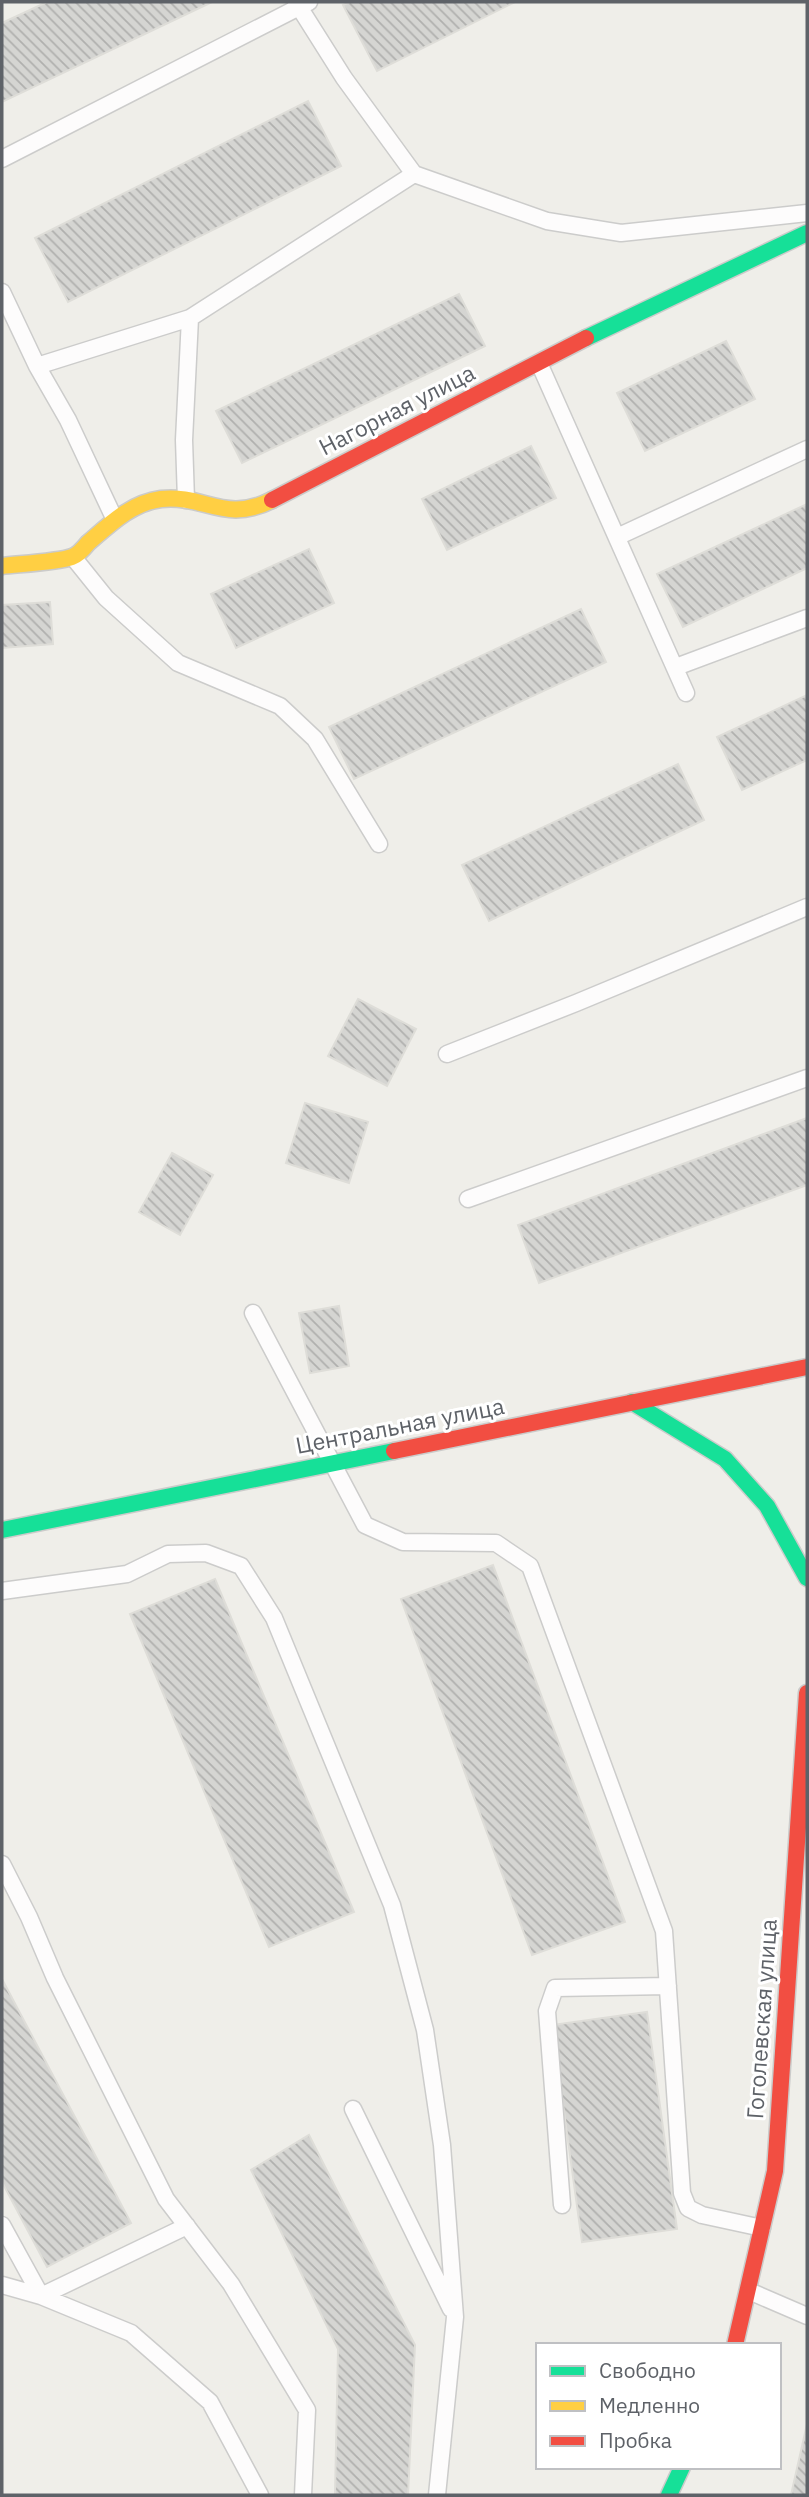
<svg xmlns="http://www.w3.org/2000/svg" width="809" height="2497" font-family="'IBM Plex Sans',sans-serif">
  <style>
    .building { fill: url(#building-back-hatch); stroke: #deddd8; stroke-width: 2 }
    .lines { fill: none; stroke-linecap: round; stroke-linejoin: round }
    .lane-casing { stroke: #cccccb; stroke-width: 19 }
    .fast-casing { stroke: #cbcbca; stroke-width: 19 }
    .slow-casing { stroke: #cbcbca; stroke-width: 19 }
    .jam-casing { stroke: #cbcbca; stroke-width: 19 }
    .lane { stroke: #fdfcfc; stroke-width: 16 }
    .fast { stroke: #16e098; stroke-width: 16 }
    .slow { stroke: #ffcf43; stroke-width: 16 }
    .jam { stroke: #f24e42; stroke-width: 16 }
    .labels { text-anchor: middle; stroke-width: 6; stroke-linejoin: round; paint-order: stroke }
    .street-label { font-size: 23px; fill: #5e6268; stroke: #fff }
  </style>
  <defs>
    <pattern id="building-back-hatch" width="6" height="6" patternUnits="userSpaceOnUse" patternTransform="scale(1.75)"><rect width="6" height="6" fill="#d5d5d2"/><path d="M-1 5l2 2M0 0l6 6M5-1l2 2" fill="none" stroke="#b0b0ae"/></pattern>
  </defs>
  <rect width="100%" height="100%" fill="#efeee9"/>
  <path class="building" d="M47,2H212L2,102V23Z
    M350,2H515L377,71L343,5Z
    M308,101L341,166L68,302L35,238Z
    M459,294L485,346L242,463L216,411Z
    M726,341L755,399L645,451L617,393Z
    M531,446L556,498L447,550L422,499Z
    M807,504V568L683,627L657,574Z
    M309,549L334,603L236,648L211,594Z
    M50,602L53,644L2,648V605Z
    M581,609L606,662L354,779L329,727Z
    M807,695V760L742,790L717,737Z
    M678,764L704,820L489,921L462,865Z
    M358,999L416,1029L387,1086L328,1056Z
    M305,1103L368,1122L349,1183L286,1163Z
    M807,1118V1185L539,1283L518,1225Z
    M172,1153L213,1175L180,1235L139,1212Z
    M339,1306L349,1366L310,1373L299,1313Z
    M493,1565L625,1922L532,1955L401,1599Z
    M215,1579L354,1912L269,1947L130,1614Z
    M2,1979L131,2223L47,2267L2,2182Z
    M647,2012L677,2229L582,2242L552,2025Z
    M309,2135L415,2345L408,2495H335L338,2349L251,2170Z
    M807,2424V2495H791Z"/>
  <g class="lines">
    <defs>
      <path id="lane" d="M296,2L344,78L414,174
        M2,159L309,2
        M2,292L37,366L68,420L115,520
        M539,363L686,693
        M37,366L190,318
        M186,500L184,440L190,318L414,174L547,221L621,233L807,213
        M617,537L807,449
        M73,557L106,598L178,663L280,706L315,739L379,844
        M676,667L807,618
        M447,1054L576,1003L807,907
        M468,1199L807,1078
        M253,1313L365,1525L403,1542L496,1543L530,1566L664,1931L682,2193L688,2208L702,2215L762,2228
        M2,1591L127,1574L168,1554L206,1553L241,1566L274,1618L392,1905L425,2030L442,2145L455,2317L437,2495
        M2,1864L29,1917L55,1978L166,2199L231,2284L307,2410L303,2495
        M353,2109L451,2309
        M562,2205L547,2011L555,1988L668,1986
        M2,2225L41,2296L187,2226
        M2,2285L41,2296L131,2333L210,2402L260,2495
        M749,2291L807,2316"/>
      <path id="fast" d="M586,338L807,233
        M632,1402L725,1459L767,1506L807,1578
        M2,1530L394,1451
        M669,2495L682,2467"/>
      <path id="slow" d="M2,566C19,564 58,562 72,557C78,555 84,548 88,543C110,524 131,503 161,499C204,494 225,524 272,500"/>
      <path id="jam" d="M272,500L586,338
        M394,1451L807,1367
        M735,2345L775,2171L807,1693"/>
    </defs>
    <use href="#lane" class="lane-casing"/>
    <use href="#fast" class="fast-casing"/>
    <use href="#slow" class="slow-casing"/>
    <use href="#jam" class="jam-casing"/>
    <use href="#lane" class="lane"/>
    <use href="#fast" class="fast"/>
    <use href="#slow" class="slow"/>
    <use href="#jam" class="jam"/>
  </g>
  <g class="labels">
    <g class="street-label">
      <text transform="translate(397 410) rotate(-27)" y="8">Нагорная улица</text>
      <text transform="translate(400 1426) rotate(-11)" y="8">Центральная улица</text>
      <text transform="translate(762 2019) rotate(-86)" y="8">Гоголевская улица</text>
    </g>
  </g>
  <rect width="809" height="2497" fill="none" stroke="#5e6268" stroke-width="7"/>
  <rect x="536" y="2343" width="245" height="126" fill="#ffffff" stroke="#bfc0c3" stroke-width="2"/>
  <rect x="550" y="2366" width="35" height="10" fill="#16e098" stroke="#bfc0c3" stroke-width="2"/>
  <text x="599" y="2378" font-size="21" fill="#5e6268">Свободно</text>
  <rect x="550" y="2401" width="35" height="10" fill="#ffcf43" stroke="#bfc0c3" stroke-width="2"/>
  <text x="599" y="2413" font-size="21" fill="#5e6268">Медленно</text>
  <rect x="550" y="2436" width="35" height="10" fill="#f24e42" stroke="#bfc0c3" stroke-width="2"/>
  <text x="599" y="2448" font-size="21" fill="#5e6268">Пробка</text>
</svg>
